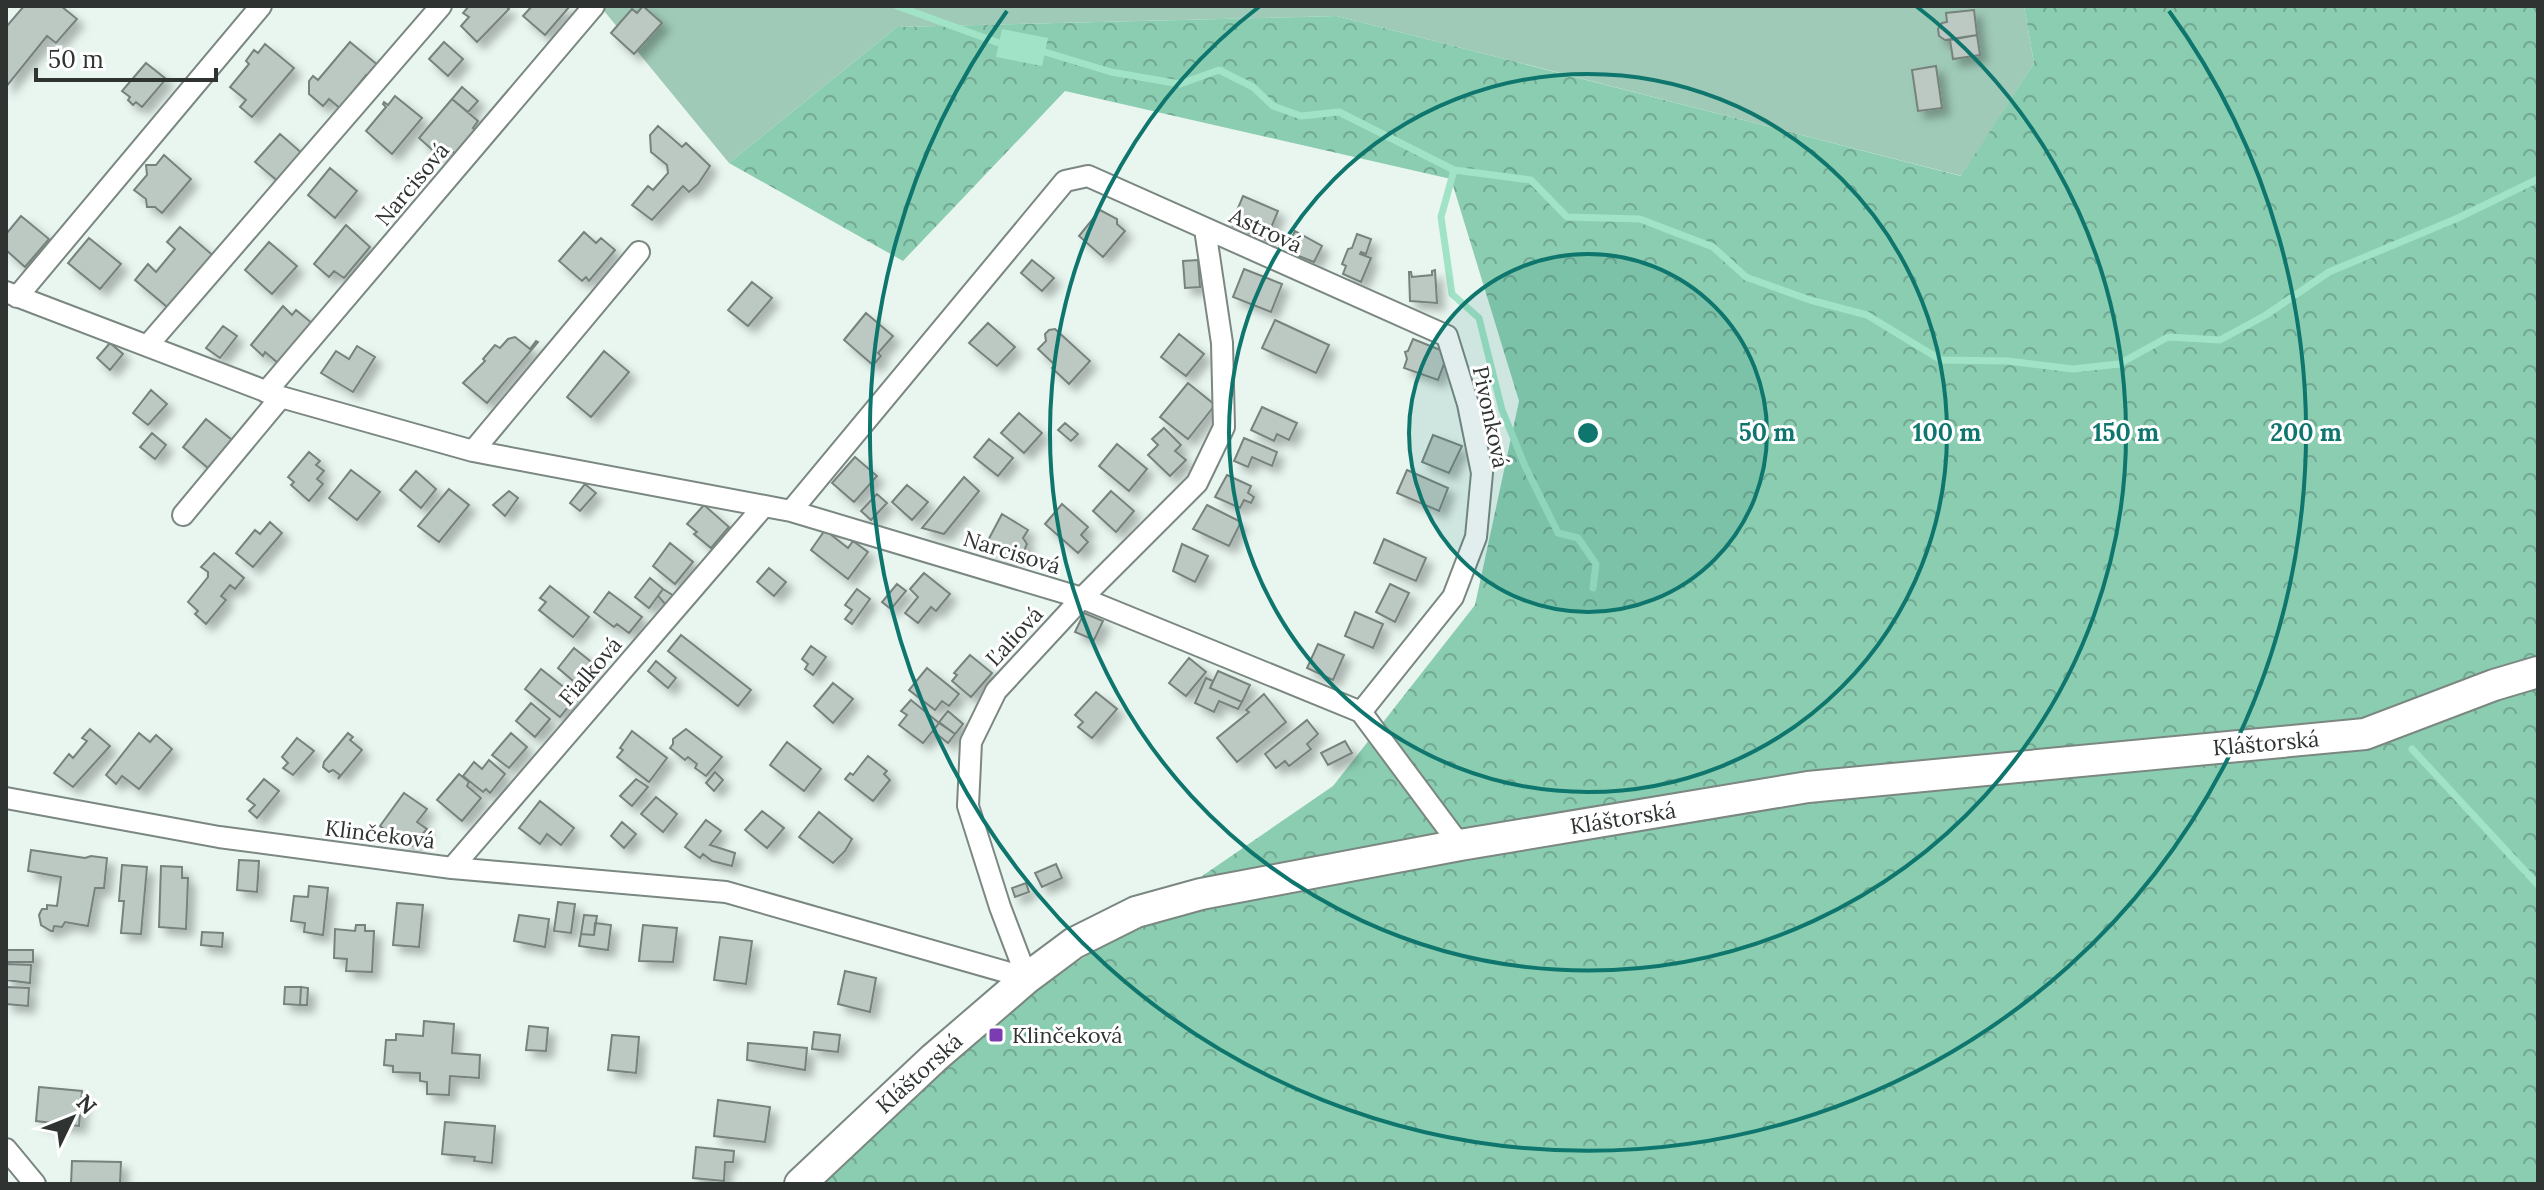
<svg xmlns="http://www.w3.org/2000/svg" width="2544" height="1190" font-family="Lora,serif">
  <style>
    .green { fill: #9fcab7 }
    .forest { fill: url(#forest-crowns) }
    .water { fill: #a1e3c7 }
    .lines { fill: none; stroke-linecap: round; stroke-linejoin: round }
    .stream { stroke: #a1e3c7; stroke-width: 7 }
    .building { fill: #bcc9c3; stroke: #77827d; stroke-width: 2; filter: url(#shadow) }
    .street-casing { stroke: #7b8781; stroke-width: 24 }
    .secondary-casing { stroke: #7b8781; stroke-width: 34 }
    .street { stroke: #fff; stroke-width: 20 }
    .secondary { stroke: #fff; stroke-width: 30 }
    .ring { fill: none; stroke: #0f766e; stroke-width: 4 }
    .poi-dot { fill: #7b3cb1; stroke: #fff; stroke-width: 3 }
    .labels { text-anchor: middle; stroke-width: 6; stroke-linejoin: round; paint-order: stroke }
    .street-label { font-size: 22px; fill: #2f3432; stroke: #fff }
    .poi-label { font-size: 22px; fill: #2f3432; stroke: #fff; text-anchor: start }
    .centre { fill: #0f766e; stroke: #fff; stroke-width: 4 }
    .ring-label { font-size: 24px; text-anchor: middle; font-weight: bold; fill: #0f766e; stroke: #fff; stroke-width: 6; stroke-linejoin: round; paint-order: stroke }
  </style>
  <defs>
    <pattern id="forest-crowns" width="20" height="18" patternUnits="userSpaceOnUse" patternTransform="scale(2)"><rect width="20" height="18" fill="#8bcdb1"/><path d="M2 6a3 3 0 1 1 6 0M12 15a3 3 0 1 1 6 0" fill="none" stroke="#72a791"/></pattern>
    <filter id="shadow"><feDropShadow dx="7" dy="7" stdDeviation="4" flood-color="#0004"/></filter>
  </defs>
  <rect width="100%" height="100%" fill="#e9f6f0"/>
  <path class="green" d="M600,6H2024L2034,63L1962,176L1337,16L897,27L729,163Z"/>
  <path class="forest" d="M2024,6H2538V1184H818L946,1052L1333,786L1475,605L1519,401L1451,179L1065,91L903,261L729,163L897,27L1337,16L1961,176L2034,63Z"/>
  <path class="water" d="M1002,29L1048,38L1042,66L996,57Z"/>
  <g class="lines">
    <path class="stream" d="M897,6L999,43
      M1045,52L1111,72L1180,84L1219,70L1253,87L1273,106L1301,116L1339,112L1454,170L1531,180L1567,217L1640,219L1713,247L1746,277L1810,300L1867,315L1941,360L2008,361L2073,369L2119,364L2168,337L2220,340L2266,315L2329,272L2458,218L2538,179
      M1454,170L1441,217L1452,294L1479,318L1502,410L1525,466L1558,533L1578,538L1596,564L1593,588
      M2412,749L2538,885"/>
  </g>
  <path class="building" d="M24,6H61L77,19L56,43L47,36L6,87V27Z
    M469,6H506L509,9L477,42L461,26L469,17L463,13Z
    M532,6H570L545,35L523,16Z
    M643,6L662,23L634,54L611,33L632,9L637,13Z
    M1974,10L1977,35L1945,40L1939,36L1938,29L1942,23L1947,22L1946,13Z
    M1977,35L1980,55L1953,59L1950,40Z
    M350,42L379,66L369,77L366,75L355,89L357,91L342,110L329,99L323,106L309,94V81L313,76L318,80Z
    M444,42L463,59L448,76L429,59Z
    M265,44L294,68L252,117L240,107L246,100L230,87L249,64L246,61L254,50L258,53Z
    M146,63L166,79L142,107L136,102L133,105L128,100L130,97L122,91Z
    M1936,66L1942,108L1918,111L1912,70Z
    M462,87L478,101L468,112L452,99Z
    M395,96L422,118L392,154L366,131L386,107L383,104L384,102L388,105Z
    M452,99L478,121L473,128L477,131L457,155L453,152L445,154L440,150L437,154L419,138Z
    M658,126L682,147L686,143L710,166L698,184L689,192L683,186L652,220L632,205L648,186L653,190L668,173L667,165L651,152L650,135Z
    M280,134L304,155L280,183L255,162Z
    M164,155L191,179L162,213L155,207H147L146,199L134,190L147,175L146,165H156Z
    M330,168L357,191L335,218L308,195Z
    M1243,196L1278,211L1266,240L1231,225Z
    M1100,210L1117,219V224L1125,231L1103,257L1079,236Z
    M21,216L49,239L25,267L6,250V234Z
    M346,225L370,247L344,278L334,271L329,277L314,264Z
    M180,227L217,259L172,311L135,280L148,264L156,272L175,249L167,242Z
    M1295,231L1322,246L1314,262L1296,255L1298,252L1287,248Z
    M584,232L596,243L601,238L615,250L589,281L586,277L582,281L559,261Z
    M1357,234L1371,239L1366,254L1361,252L1360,254L1371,258L1361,282L1343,274L1346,266L1342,264L1348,249L1352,248Z
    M89,238L121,264L100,289L68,263Z
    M269,242L297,266L272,294L245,270Z
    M1032,260L1054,278L1042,291L1021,273Z
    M1198,260L1200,287L1185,288L1183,261Z
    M1244,269L1282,284L1271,312L1233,297Z
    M1435,270L1437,303L1410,301L1409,272H1411L1412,277L1432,275V271Z
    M752,282L772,298L748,326L728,310Z
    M283,306L292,315L296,310L313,324L278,363L265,352L263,356L251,345Z
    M866,313L893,336L878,353L881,356L873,365L844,340Z
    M1275,320L1329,345L1316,373L1262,348Z
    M988,323L1015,347L997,366L969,343Z
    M223,326L237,336L220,358L206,348Z
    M1055,329L1090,361L1069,384L1052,368L1055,365L1038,349L1046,341L1045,334L1049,330Z
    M1179,334L1204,354L1186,376L1161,357Z
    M515,337L530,349L536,341L538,342L487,403L463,383L485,361L483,359L495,345L500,348L508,339Z
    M1413,339L1448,353L1438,380L1404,368L1407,359L1405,352L1408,351Z
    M110,343L123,354L110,370L97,358Z
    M357,346L375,357L353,392L321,373L336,351L349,359Z
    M604,351L629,372L591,417L567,397Z
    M1188,383L1215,405L1188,439L1160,417Z
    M151,390L167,404L148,425L133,413Z
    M1262,407L1297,423L1289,440L1277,434L1274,441L1251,430Z
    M1019,413L1042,433L1024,453L1001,433Z
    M206,419L232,440L208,468L183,447Z
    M1065,423L1078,434L1071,441L1058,430Z
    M1164,428L1181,445L1175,451L1186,460L1170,476L1148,455L1158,445L1152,439Z
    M152,433L166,445L155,459L140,447Z
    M1433,435L1462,446L1449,473L1422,462Z
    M1244,438L1277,452L1272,466L1252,457L1248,467L1234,461Z
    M989,439L1013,458L998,476L974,457Z
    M1117,444L1147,469L1129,491L1099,466Z
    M309,452L320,461L316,465L324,471L317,479L323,484L309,501L291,485L294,482L288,477Z
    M855,457L877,476L854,502L832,483Z
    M351,470L380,492L357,520L329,498Z
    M1407,470L1448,488L1439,511L1397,493Z
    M416,471L436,489L421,508L400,490Z
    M1227,475L1251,486L1248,493L1254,497L1251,503L1244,500L1240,508L1215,497Z
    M964,477L979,491L944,534L922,528Z
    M585,484L596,493L580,511L570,503Z
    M907,485L928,502L912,520L892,502Z
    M449,489L469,505L439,542L418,526Z
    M509,491L518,498L505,516L493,505Z
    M1111,491L1134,511L1116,532L1093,511Z
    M877,494L887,503L871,520L861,511Z
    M1062,504L1088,527L1081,535L1088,542L1078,553L1045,524Z
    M704,505L729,527L711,548L694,534L697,532L687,524Z
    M1207,505L1241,522L1229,546L1193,529Z
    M1002,514L1028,530L1023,538L1027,544L1024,551H1017L1012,560L985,546Z
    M270,522L282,533L253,567L236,553L255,530L260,534Z
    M825,530L848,548L853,541L868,552L848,579L811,550Z
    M1384,539L1426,558L1416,581L1374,563Z
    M670,543L693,562L675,584L653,566Z
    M1182,544L1208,556L1195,582L1173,571Z
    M214,553L244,578L235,589L230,585L221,596L226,600L206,624L195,614L198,611L188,602L208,577V572L201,567Z
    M769,568L786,582L774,596L757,582Z
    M924,573L950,594L936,611L931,607L918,623L905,613L918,597L910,589Z
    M650,578L663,589L649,608L635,597Z
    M897,584L906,591L891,609L882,602Z
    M1390,584L1409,593L1395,622L1376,612Z
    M550,586L589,617L573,637L539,610L546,602L540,598Z
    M663,589L674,596L666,605L658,596Z
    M857,589L870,599L852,624L845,619L852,610L845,605Z
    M609,592L642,617L629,633L617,624L614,627L594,612Z
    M1355,612L1383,624L1373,648L1345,636Z
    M1084,613L1103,621L1094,640L1075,632Z
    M681,635L751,690L738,706L668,651Z
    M1318,644L1344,655L1333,680L1307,668Z
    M811,646L826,657L813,675L805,669L808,664L802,659Z
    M574,648L595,665L578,685L558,668Z
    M970,655L992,673L971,697L952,681L957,675L954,673Z
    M1189,658L1206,672L1186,696L1169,683Z
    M656,661L676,678L668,688L648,671Z
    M927,668L959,694L949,706L942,701L935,710L909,690Z
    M541,669L576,697L560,717L525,689Z
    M1218,671L1250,685L1242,702L1210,688Z
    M1206,678L1213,681L1210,688L1242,702L1238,709L1219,701L1214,712L1195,703Z
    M833,683L853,699L833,723L814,706Z
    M1096,692L1117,709L1092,738L1078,727L1083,722L1075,715Z
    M1264,694L1286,722L1237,762L1217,738L1249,712L1246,710Z
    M911,700L939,723L923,743L899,725L907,715L901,711Z
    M531,703L550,719L535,737L516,721Z
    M948,711L963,724L955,734L939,722Z
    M1307,720L1318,734L1307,744L1311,749L1289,766L1285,761L1276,768L1265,754Z
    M939,723L955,734L948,743L933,731Z
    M90,729L110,746L73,787L54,773L69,754L73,758L87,741L82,738Z
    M686,729L722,757L706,776L695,768L697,764L688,757L685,760L670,748L673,744V739Z
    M632,731L667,758L649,782L617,757L623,750L620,748Z
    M139,733L150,742L156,735L172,749L139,789L122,776L116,784L106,775Z
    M348,733L353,737L350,740L362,750L338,779L340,775L333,770L329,772L323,767L324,762Z
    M511,733L527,747L509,768L492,755Z
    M297,738L314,751L293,775L283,768L288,763L282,757Z
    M1345,741L1352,753L1328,765L1321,753Z
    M787,742L821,769L804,791L770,765Z
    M868,756L887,771L884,774L890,780L873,801L845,779L850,773L853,775Z
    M489,760L505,774L490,793L486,789L483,792L463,776L474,762L482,769Z
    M715,772L723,780L714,791L706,783Z
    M459,774L469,782L467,786L481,798L462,821L437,800Z
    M264,779L279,791L257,818L249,811L255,805L247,799Z
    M636,779L648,787L632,806L620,796Z
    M404,793L427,809L417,822L427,829L412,846L397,835L394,837L380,826Z
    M656,797L677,814L663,832L641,814Z
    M540,801L574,828L561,845L547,834L540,844L519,828Z
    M762,811L784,828L767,848L745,830Z
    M819,812L852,839L845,851L833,863L799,837Z
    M706,820L721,831L710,845L735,853L732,866L712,861L703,854L700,858L685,847Z
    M622,822L636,834L624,848L611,836Z
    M31,850L85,858L91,856L107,858L104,888H95L88,926L65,922L62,927L54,926L53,931H51L41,925L39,915L42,909H47V905L57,906L61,877L28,871Z
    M239,860L259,861L257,892L237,890Z
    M1056,864L1062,878L1042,887L1035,873Z
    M122,865L147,867L141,934L121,933L124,901H119Z
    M161,866L182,867V878H188L186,929L159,927Z
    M1026,883L1029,892L1015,897L1012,888Z
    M309,886L328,888L323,935L304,932L305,923L291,921L294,896L308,897Z
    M558,902L575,904L571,933L554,931Z
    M397,903L423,905L419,947L393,945Z
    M519,915L549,919L545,947L514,941Z
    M584,915L597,916L594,935L581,934Z
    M595,923L611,925L608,950L579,946L581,934L594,935Z
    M356,925H365V931H374L372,972L346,971L347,959L334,958L335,929L355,931Z
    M643,925L677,928L673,962L639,961Z
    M202,932L223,933L222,947L201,945Z
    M720,937L752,941L746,984L714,980Z
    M6,950H33V962H6Z
    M6,964L31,965L30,983L6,980V983Z
    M845,971L876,978L870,1012L838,1004Z
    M6,987L29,988L28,1006L6,1004Z
    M285,987H301L300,1005L284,1004Z
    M301,987L308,988L307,1005H300Z
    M424,1021L454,1024L452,1053L480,1055L479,1078L450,1076L449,1095L427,1094V1082L420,1081V1073L393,1072V1066L384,1065L386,1040H396V1034L423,1036Z
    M529,1026L548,1028L546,1051L526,1050Z
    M814,1032L840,1035L838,1052L812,1049Z
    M612,1035L639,1037L636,1073L608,1070Z
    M748,1043L807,1048L805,1070L747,1060Z
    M39,1087L82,1091L79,1126L36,1121Z
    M718,1100L770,1107L765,1142L714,1136Z
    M445,1122L495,1126L492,1163L474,1161L475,1157L442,1154Z
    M696,1147L734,1151L733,1162H725L724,1181L693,1178Z
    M72,1161L121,1162L120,1184H71Z"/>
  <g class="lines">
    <defs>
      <path id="street" d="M6,292L281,397L473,451L791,511L1082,598L1361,712L1460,845
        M17,297L261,6
        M148,345L441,6
        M266,392L594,6
        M473,451L639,252
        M791,511L1065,181L1088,176L1447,336L1468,404L1482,473L1476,537L1453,597L1361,712
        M183,515L281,397
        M6,798L219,837L452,868L726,892L1027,978
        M452,868L764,506
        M1027,978L1000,907L968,806L971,742L996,691L1082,598L1197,483L1224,427L1222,343L1205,229
        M6,1149L35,1184"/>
      <path id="secondary" d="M800,1184L934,1058L1027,978L1074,943L1136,912L1201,894L1460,845L1808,787L2365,734L2494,685L2538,672"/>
    </defs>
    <use href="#street" class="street-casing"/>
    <use href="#secondary" class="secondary-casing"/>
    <use href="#street" class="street"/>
    <use href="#secondary" class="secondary"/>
  </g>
  <circle cx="1588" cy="433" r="179" fill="#0f766e" fill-opacity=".12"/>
  <g class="ring">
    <circle cx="1588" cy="433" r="179"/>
    <circle cx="1588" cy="433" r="359"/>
    <path d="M1916 6A538 538 0 1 1 1260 6"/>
    <path d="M2169 11A718 718 0 1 1 1007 11"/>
  </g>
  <rect class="poi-dot" x="988" y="1027" width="16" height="16" rx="4"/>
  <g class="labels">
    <g class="street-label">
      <text transform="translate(412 184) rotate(-50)" y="8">Narcisová</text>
      <text transform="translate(1266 230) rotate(25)" y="8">Astrová</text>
      <text transform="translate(1491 417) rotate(78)" y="8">Pivonková</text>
      <text transform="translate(1012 552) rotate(17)" y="8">Narcisová</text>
      <text transform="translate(1014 636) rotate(-47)" y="8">Ľaliová</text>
      <text transform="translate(590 671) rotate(-49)" y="8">Fialková</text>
      <text transform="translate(2266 743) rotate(-5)" y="8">Kláštorská</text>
      <text transform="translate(1623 818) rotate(-9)" y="8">Kláštorská</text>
      <text transform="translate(380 834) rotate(7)" y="8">Klinčeková</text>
      <text transform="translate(919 1073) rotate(-42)" y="8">Kláštorská</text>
    </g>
    <g class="poi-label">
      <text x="1012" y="1043">Klinčeková</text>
    </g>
  </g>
  <circle cx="1588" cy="433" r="12" class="centre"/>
  <g class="ring-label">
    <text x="1767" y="441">50 m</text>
    <text x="1947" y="441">100 m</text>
    <text x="2126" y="441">150 m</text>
    <text x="2306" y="441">200 m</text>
  </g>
  <rect width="2544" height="1190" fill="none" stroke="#2f3432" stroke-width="16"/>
  <g transform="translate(72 1118) rotate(47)" stroke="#ffffff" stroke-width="6" paint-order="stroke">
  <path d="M0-6L14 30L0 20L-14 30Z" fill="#2f3432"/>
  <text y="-12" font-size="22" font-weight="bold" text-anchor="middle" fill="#2f3432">N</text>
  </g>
  <path d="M36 68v12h180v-12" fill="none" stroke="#2f3432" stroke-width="4"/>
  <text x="48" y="68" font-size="24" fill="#2f3432" stroke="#ffffff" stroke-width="6" paint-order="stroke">50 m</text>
</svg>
